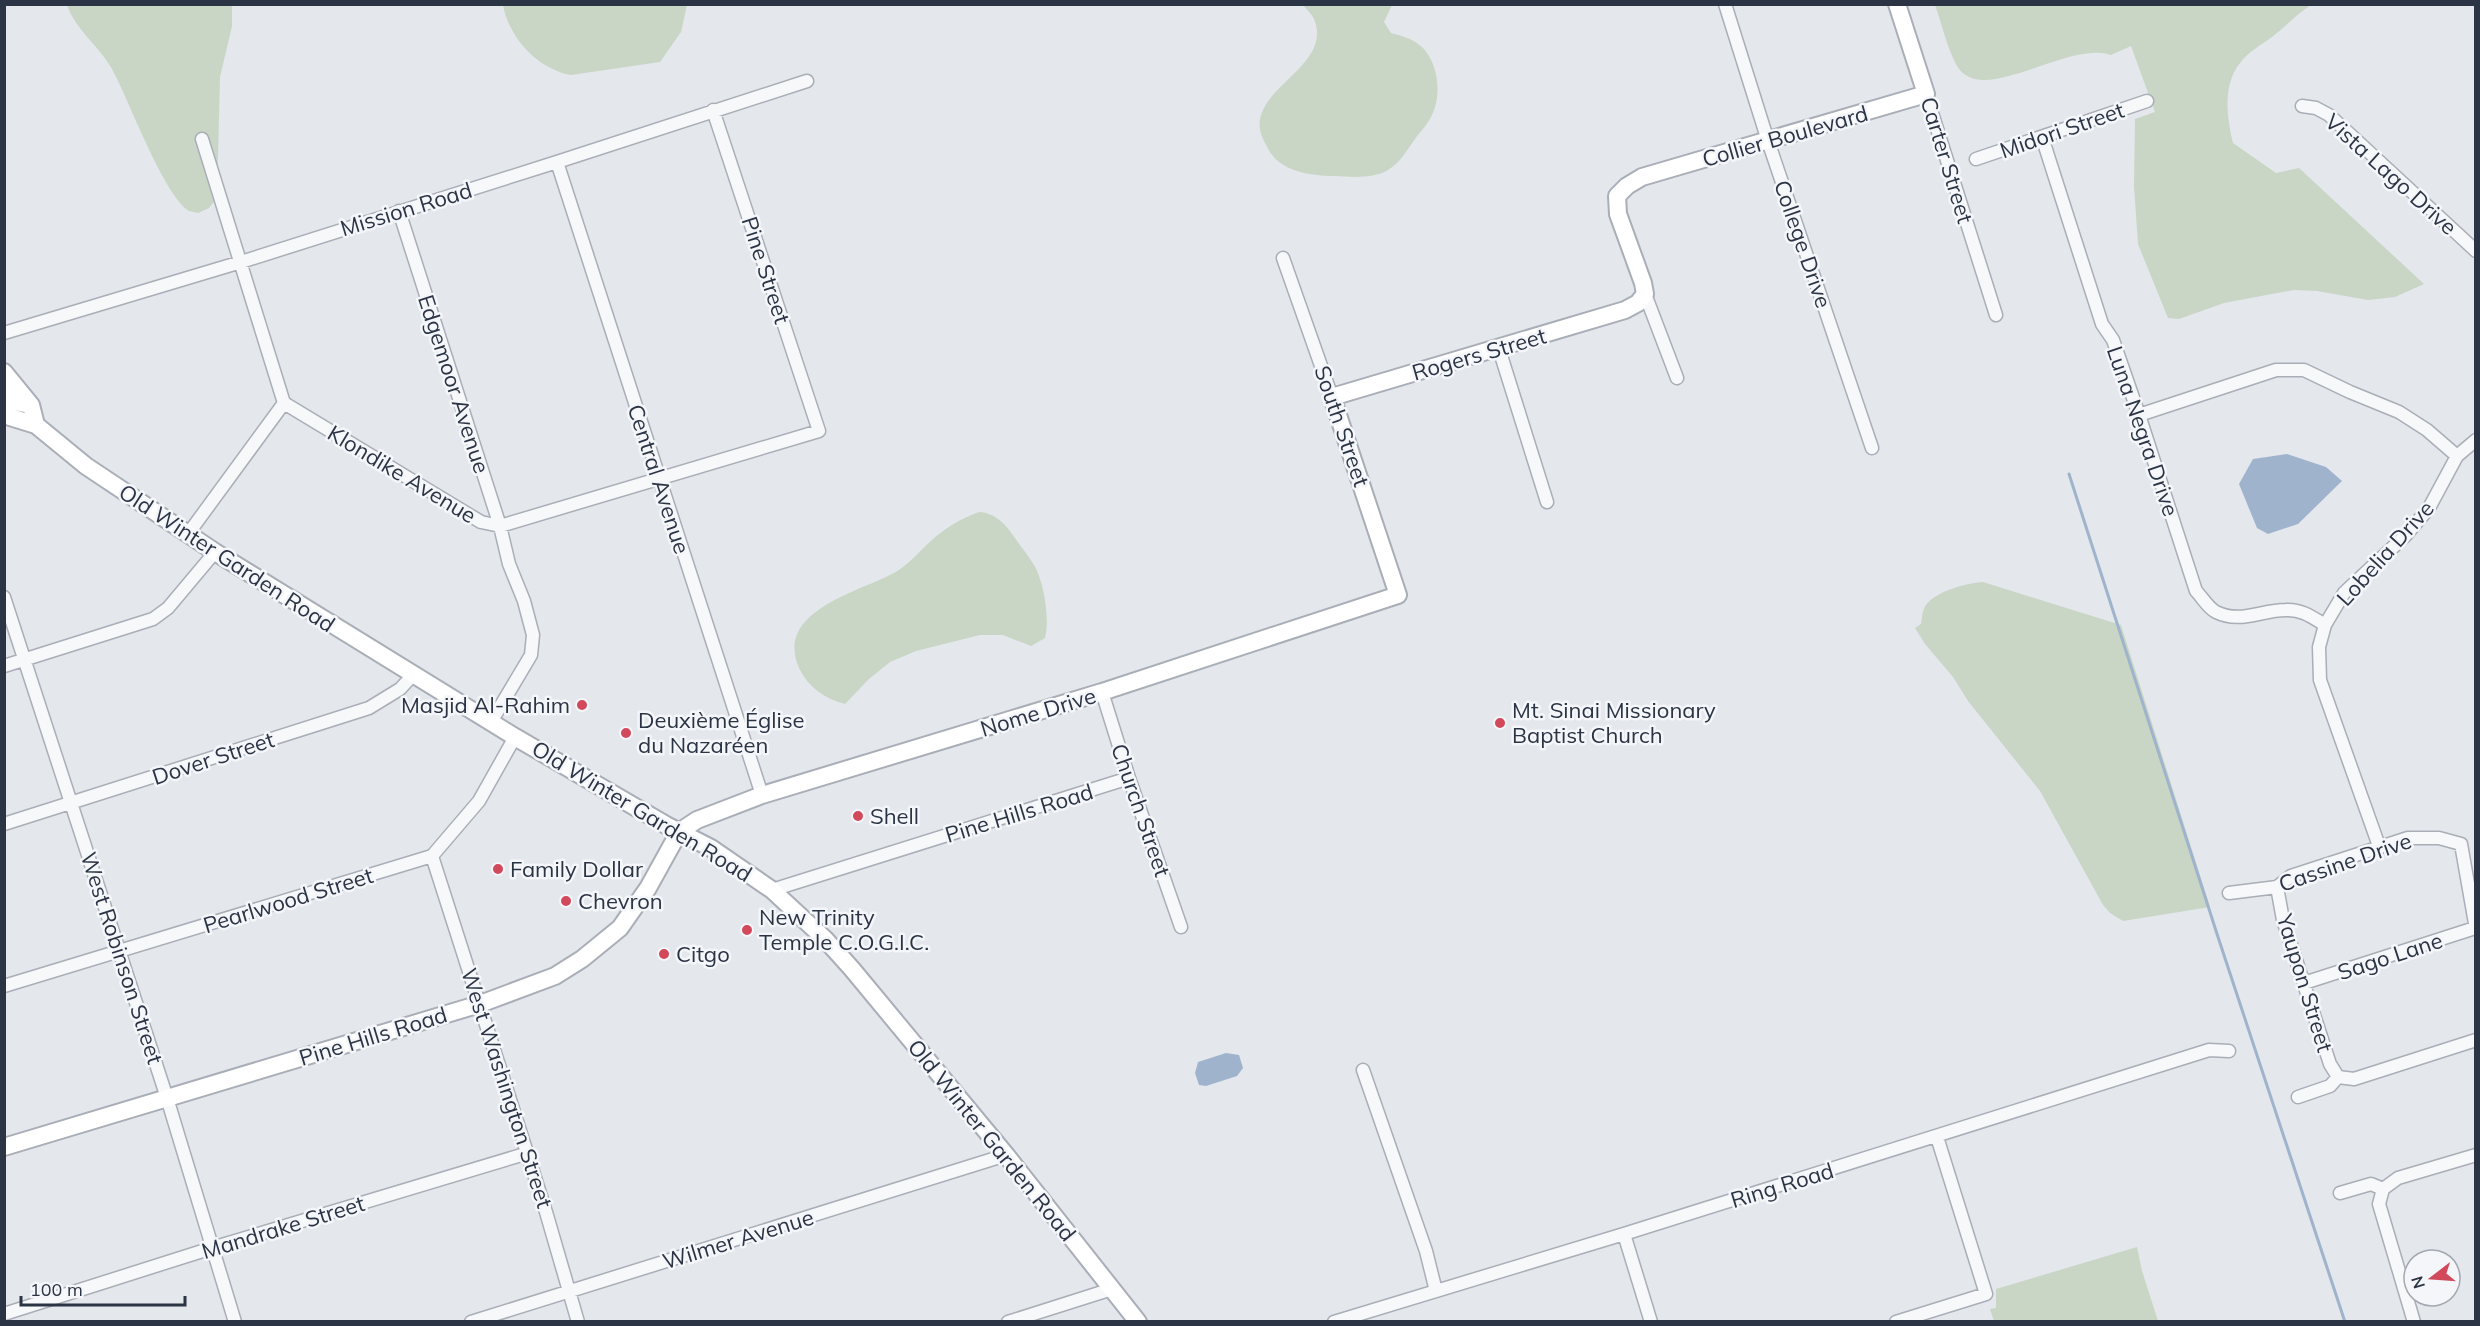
<svg xmlns="http://www.w3.org/2000/svg" width="2480" height="1326" font-family="Mulish,sans-serif">
  <style>
    .green { fill: #c9d6c5 }
    .water { fill: #9fb4cc }
    .lines { fill: none; stroke-linecap: round; stroke-linejoin: round }
    .stream { stroke: #9fb4cc; stroke-width: 3 }
    .street-casing { stroke: #a9aeb7; stroke-width: 15 }
    .secondary-casing { stroke: #a9aeb7; stroke-width: 20 }
    .street { stroke: #f7f8fa; stroke-width: 12 }
    .secondary { stroke: #fff; stroke-width: 16 }
    .poi-dot { fill: #d1495b; stroke: #f4f6f9; stroke-width: 2 }
    .labels { text-anchor: middle; stroke-width: 5; stroke-linejoin: round; paint-order: stroke }
    .street-label { font-size: 22px; fill: #2b3445; stroke: #f4f6f9 }
    .poi-label { font-size: 22px; fill: #2b3445; stroke: #f4f6f9; text-anchor: start }
  </style>
  <rect width="100%" height="100%" fill="#e4e7ec"/>
  <path class="green" d="M67,5H232V26L220,77L217,198L209,208L198,213C195,212 192,212 189,211C164,196 128,98 112,69C99,46 75,29 67,5Z
    M503,5V4L687,5L681,32L660,62L571,75C538,69 509,38 503,5Z
    M1303,5H1392L1384,22L1391,33C1402,36 1414,39 1423,48C1439,65 1442,97 1431,117C1427,125 1420,132 1415,139C1407,150 1400,163 1388,170C1373,179 1351,177 1335,176C1318,176 1297,174 1282,164C1272,158 1268,149 1263,139C1241,90 1335,69 1314,19C1312,14 1306,9 1303,5Z
    M1935,5H2311C2297,14 2285,27 2272,37C2261,45 2248,52 2240,63C2222,86 2227,117 2233,143L2276,173L2299,168L2424,284L2395,297L2368,300L2317,291L2294,290L2224,303L2179,319L2168,318L2138,244L2134,186L2135,119L2155,112L2131,46L2111,55C2067,40 1982,108 1957,66C1947,48 1942,24 1935,5Z
    M979,512C996,513 1006,525 1015,538C1021,547 1029,556 1034,565C1044,582 1050,619 1045,638L1031,646L1003,635H980L916,651L890,662L869,679L845,704C825,699 808,687 799,668C774,611 859,592 894,573C910,564 919,551 932,540C945,528 962,518 979,512Z
    M1983,582L2121,625L2210,907L2123,921L2110,913L2103,905L2040,791L1968,701L1953,677L1925,644L1915,628L1921,624C1922,619 1922,610 1926,605C1936,591 1967,583 1983,582Z
    M2137,1247L2142,1271L2158,1321H1994L1990,1309L1996,1308V1289Z"/>
  <path class="water" d="M2287,454L2326,467L2342,481L2298,524L2268,534L2257,528L2239,484L2253,459Z
    M1226,1053L1239,1055L1243,1068L1237,1076L1206,1086L1199,1085L1195,1073L1198,1062Z"/>
  <g class="lines">
    <path class="stream" d="M2069,474L2218,937L2345,1322"/>
    <defs>
      <path id="street" d="M1725,4L1768,141L1872,448
        M1926,94L1996,315
        M2302,106L2316,108L2329,115L2476,251
        M2042,137L2102,324L2113,340L2139,415L2196,591C2202,597 2208,608 2216,612C2240,624 2261,610 2286,610C2301,609 2312,617 2325,625
        M202,139L284,403
        M1976,159L2147,101
        M557,162L762,795
        M399,211L500,526L509,564L524,601L533,635L531,655L491,722
        M1283,258L1332,397
        M1645,294L1677,378
        M4,333L241,262L557,162L807,81
        M1499,349L1547,502
        M284,403L481,522L500,526L819,431L713,110
        M2139,415L2276,370H2304L2350,392L2399,412L2427,430L2457,456
        M188,534L284,403
        M4,597L167,1098L235,1322
        M4,666L153,619L168,608L215,552
        M1102,692L1129,778L1181,927
        M4,824L369,708L400,689L413,675
        M2379,846L2320,680L2319,647L2325,625L2344,593L2405,536L2429,508L2457,456L2476,440
        M432,856L546,1212L578,1322
        M2277,887L2283,920L2330,1064L2338,1077
        M772,890L1129,778
        M2229,893L2277,887L2291,876L2408,838H2439L2461,844L2476,929
        M2304,983L2475,928
        M4,986L432,856L479,801L515,737
        M1363,1070L1426,1251L1436,1291
        M2298,1097L2330,1086L2338,1077L2354,1079L2476,1040
        M2383,1189L2379,1204L2414,1322
        M2383,1189L2398,1178L2476,1155
        M2340,1193L2371,1184L2383,1189
        M1624,1234L1651,1322
        M4,1314L212,1248L528,1153
        M471,1322L1006,1155
        M1008,1322L1112,1289
        M1334,1322L1624,1234L2209,1050L2229,1051
        M1896,1322L1986,1294L1937,1137"/>
      <path id="secondary" d="M4,372L31,405L36,425
        M4,392L15,402L30,405
        M4,410L10,417L36,425L86,466L215,552L515,737L666,825L711,848L772,890L825,939L852,969L1006,1155L1138,1322
        M4,1147L480,1004L555,976L582,959L620,928L648,888L679,832L697,820L762,795L1102,692L1398,595L1332,397L1625,310L1638,303L1645,294L1643,283L1618,214L1617,196L1627,186L1642,177L1926,94L1897,4"/>
    </defs>
    <use href="#street" class="street-casing"/>
    <use href="#secondary" class="secondary-casing"/>
    <use href="#street" class="street"/>
    <use href="#secondary" class="secondary"/>
  </g>
  <g class="poi-dot">
    <circle cx="582" cy="705" r="6"/>
    <circle cx="1500" cy="723" r="6"/>
    <circle cx="626" cy="733" r="6"/>
    <circle cx="858" cy="816" r="6"/>
    <circle cx="498" cy="869" r="6"/>
    <circle cx="566" cy="901" r="6"/>
    <circle cx="747" cy="930" r="6"/>
    <circle cx="664" cy="954" r="6"/>
  </g>
  <g class="labels">
    <g class="street-label">
      <text transform="translate(2062 130) rotate(-19)" y="8">Midori Street</text>
      <text transform="translate(1785 136) rotate(-16)" y="8">Collier Boulevard</text>
      <text transform="translate(1947 160) rotate(73)" y="8">Carter Street</text>
      <text transform="translate(2391 174) rotate(42)" y="8">Vista Lago Drive</text>
      <text transform="translate(406 209) rotate(-17)" y="8">Mission Road</text>
      <text transform="translate(1803 244) rotate(71)" y="8">College Drive</text>
      <text transform="translate(766 270) rotate(72)" y="8">Pine Street</text>
      <text transform="translate(1479 354) rotate(-16)" y="8">Rogers Street</text>
      <text transform="translate(454 384) rotate(72)" y="8">Edgemoor Avenue</text>
      <text transform="translate(1342 426) rotate(71)" y="8">South Street</text>
      <text transform="translate(2143 431) rotate(71)" y="8">Luna Negra Drive</text>
      <text transform="translate(402 474) rotate(31)" y="8">Klondike Avenue</text>
      <text transform="translate(659 479) rotate(72)" y="8">Central Avenue</text>
      <text transform="translate(2385 553) rotate(-48)" y="8">Lobelia Drive</text>
      <text transform="translate(227 558) rotate(33)" y="8">Old Winter Garden Road</text>
      <text transform="translate(1038 712) rotate(-17)" y="8">Nome Drive</text>
      <text transform="translate(213 758) rotate(-18)" y="8">Dover Street</text>
      <text transform="translate(1141 810) rotate(71)" y="8">Church Street</text>
      <text transform="translate(642 811) rotate(31)" y="8">Old Winter Garden Road</text>
      <text transform="translate(1019 813) rotate(-17)" y="8">Pine Hills Road</text>
      <text transform="translate(2345 862) rotate(-19)" y="8">Cassine Drive</text>
      <text transform="translate(288 900) rotate(-17)" y="8">Pearlwood Street</text>
      <text transform="translate(2390 956) rotate(-18)" y="8">Sago Lane</text>
      <text transform="translate(122 958) rotate(72)" y="8">West Robinson Street</text>
      <text transform="translate(2305 983) rotate(73)" y="8">Yaupon Street</text>
      <text transform="translate(373 1036) rotate(-17)" y="8">Pine Hills Road</text>
      <text transform="translate(507 1088) rotate(72)" y="8">West Washington Street</text>
      <text transform="translate(992 1140) rotate(51)" y="8">Old Winter Garden Road</text>
      <text transform="translate(1782 1185) rotate(-17)" y="8">Ring Road</text>
      <text transform="translate(283 1227) rotate(-17)" y="8">Mandrake Street</text>
      <text transform="translate(738 1239) rotate(-17)" y="8">Wilmer Avenue</text>
    </g>
    <g class="poi-label">
      <text x="570" y="713" text-anchor="end">Masjid Al-Rahim</text>
      <text x="1512" y="718">Mt. Sinai Missionary<tspan x="1512" dy="25">Baptist Church</tspan></text>
      <text x="638" y="728">Deuxième Église<tspan x="638" dy="25">du Nazaréen</tspan></text>
      <text x="870" y="824">Shell</text>
      <text x="510" y="877">Family Dollar</text>
      <text x="578" y="909">Chevron</text>
      <text x="759" y="925">New Trinity<tspan x="759" dy="25">Temple C.O.G.I.C.</tspan></text>
      <text x="676" y="962">Citgo</text>
    </g>
  </g>
  <rect width="2480" height="1326" fill="none" stroke="#2b3445" stroke-width="12"/>
  <g transform="translate(2432 1278) rotate(253)"><circle r="28" fill="#f4f6f9" stroke="#a4a8b1" stroke-width="1.5"/>
  <path d="M0-4.5L10 22L0 15L-10 22Z" fill="#d1495b"/>
  <text y="-9" font-size="16" font-weight="bold" text-anchor="middle" fill="#2b3445">N</text>
  </g>
  <path d="M21 1296v9h164v-9" fill="none" stroke="#2b3445" stroke-width="3"/>
  <text x="30" y="1296" font-size="18" fill="#2b3445" stroke="#f4f6f9" stroke-width="4.5" paint-order="stroke">100 m</text>
</svg>
